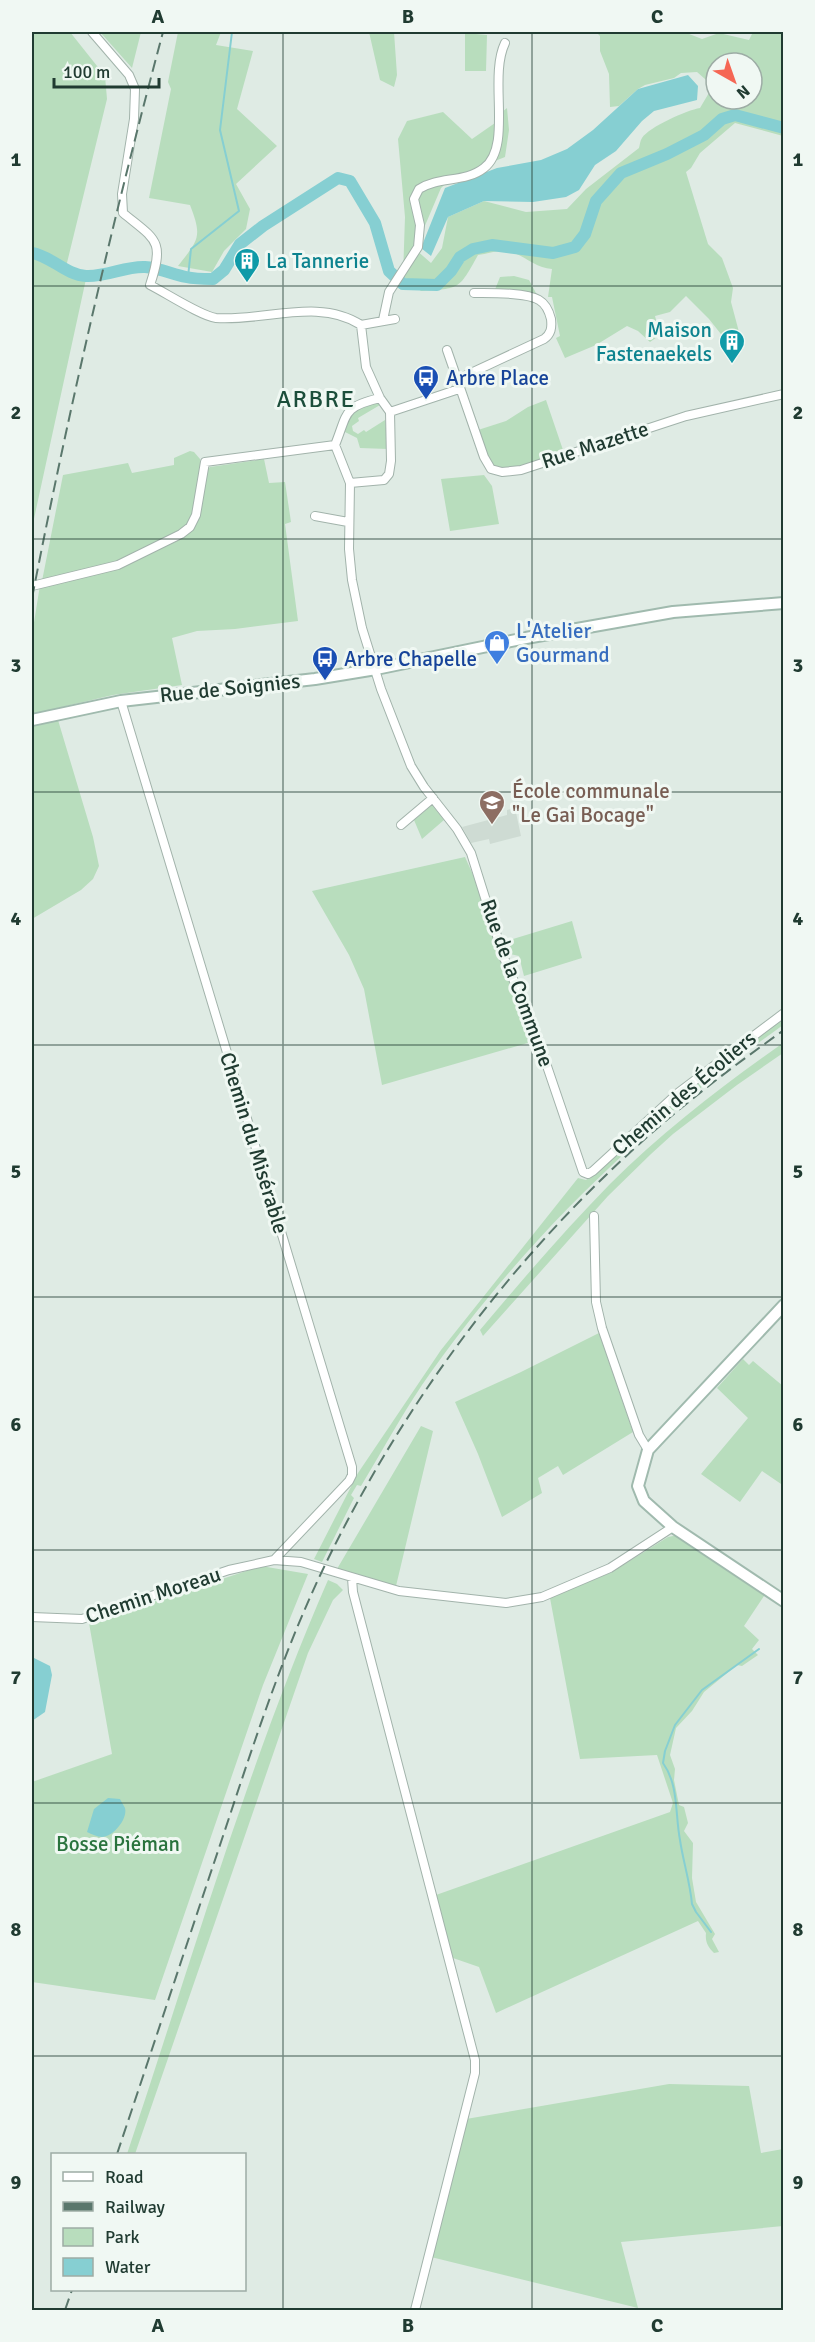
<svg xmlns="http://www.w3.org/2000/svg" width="815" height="2342" font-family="Signika,sans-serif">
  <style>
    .built { fill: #cedbd3 }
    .green { fill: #b8ddbd; fill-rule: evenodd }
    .water { fill: #86cfd2 }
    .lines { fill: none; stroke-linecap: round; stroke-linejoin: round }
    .stream { stroke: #86cfd2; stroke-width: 2 }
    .river { stroke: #86cfd2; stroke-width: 12 }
    .street-casing { stroke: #a2b3ab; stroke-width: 10 }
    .secondary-casing { stroke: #a0baae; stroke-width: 14 }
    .street { stroke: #fff; stroke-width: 8 }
    .secondary { stroke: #fff; stroke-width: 10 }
    .rail { stroke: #5a776c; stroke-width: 2; stroke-dasharray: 12 6; stroke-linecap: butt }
    .grid { fill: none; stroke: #203b31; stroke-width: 1.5; stroke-opacity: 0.55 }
    .labels { text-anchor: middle; stroke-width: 6; stroke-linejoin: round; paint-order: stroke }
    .culture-label { font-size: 21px; fill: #0d838f; stroke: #f0f8f3; text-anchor: start }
    .transit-label { font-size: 21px; fill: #164399; stroke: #f0f8f3; text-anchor: start }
    .street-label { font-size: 21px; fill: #203b31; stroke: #f0f8f3 }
    .shop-label { font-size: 21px; fill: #366cbe; stroke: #f0f8f3; text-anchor: start }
    .education-label { font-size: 21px; fill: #785e54; stroke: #f0f8f3; text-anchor: start }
    .park-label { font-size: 21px; fill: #29733d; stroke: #f0f8f3 }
    .quarter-label { font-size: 24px; letter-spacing: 1.5px; fill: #1c4e3b; stroke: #f0f8f3 }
    .neatline { fill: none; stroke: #203b31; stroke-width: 2 }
    .grid-label { font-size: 20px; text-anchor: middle; font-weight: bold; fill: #203b31 }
  </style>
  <rect width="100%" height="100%" fill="#dfebe4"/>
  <path class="built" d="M515,808L521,836L490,844L489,839L471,843L462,827L507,815V810Z"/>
  <path class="green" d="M32,32H70L105,76L107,99L65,271L86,279L32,528V254L41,255L32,253Z
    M100,32H141L132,68Z
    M178,32H221L216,45L253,51L237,109L277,146L236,184L250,209L246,229L224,251L212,272L178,266C198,240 203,238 190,205L149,198L171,89L168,82Z
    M369,32H394L397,75L394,87L380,80Z
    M596,32H684L702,39L719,33L749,40L753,32H783V136L735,123L700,153L691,168L686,172L708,244L722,258L733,288L731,302L739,332L728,343L709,319L686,296L670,312L655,316L660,335L650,342L638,331L627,326L596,345L565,358L556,338L560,336L552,297H548L552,269C534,268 522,253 507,251C498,250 487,254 478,255C458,291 460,288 421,291L403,276L405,217L398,139L407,121L443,112L472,139L495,123L496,117L507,108L509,130L505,157L452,178L441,188L415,249L431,263L442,248L448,217L484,201L526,212L567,209L586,189L639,148C640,144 640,141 642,138C649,127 687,110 700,108L713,86L697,72L681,73L674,78L645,85L638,89L619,106L610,107L609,74L600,51V36ZM716,63H752V99H716Z
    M465,33L487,35L486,71H465Z
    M514,276L529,280L537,295L535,296L494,292L500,277Z
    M546,400L563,450C545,457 507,476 491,464L478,430L506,421L528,407Z
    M378,403L380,405L358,418L359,421L352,426L353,431L358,434L364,430L366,432L385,420L388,449L360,448L357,438L345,432C347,412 360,406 378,403Z
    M190,451L194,452L200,459V471L192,518L182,530L122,561L42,581L63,475L128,463L132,473L174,465V458Z
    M264,459L269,483L285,482L291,522L285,524L298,621L235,629L197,631L172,638L182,685L113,695L32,714V635L40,585L114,569L190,530L206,471L210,467Z
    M484,475L492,486L499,524L450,531L441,479Z
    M58,720L93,837L99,866L93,879L81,890L32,919V726Z
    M432,805L444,820L422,839L414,820Z
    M465,857L489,910L538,1040L382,1085L364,989L349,955L312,891Z
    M572,921L582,958L524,976L519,956L506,953L503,942Z
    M783,1016V1025C644,1125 520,1243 422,1385C400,1418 381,1453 361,1486L357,1485L351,1495L354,1498L322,1562L314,1559L358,1473L441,1350L578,1178L586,1180L682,1092Z
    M783,1043V1053L737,1085L673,1134L651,1154L608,1196L483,1336L480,1330C522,1280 564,1231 610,1184C663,1131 723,1085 783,1043Z
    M599,1333L633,1432L563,1475L558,1466L538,1478L542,1493L502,1517L478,1454L455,1402L521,1372Z
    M743,1359L749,1365L753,1361L783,1386L784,1486L762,1471L740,1502L701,1474L748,1418L717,1388Z
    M421,1426L433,1431L396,1586L337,1569Z
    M673,1536H681L766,1593L744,1626L759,1640L752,1649L758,1655L742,1666L737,1665L704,1692L692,1711L676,1728L670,1755L675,1769L674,1780L679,1805L684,1807L688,1823L684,1831L693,1843L692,1878L696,1902L715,1934L712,1939L719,1952L714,1953C708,1947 705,1942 706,1933L698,1921L496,2013L479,1967L453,1958L436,1895L670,1812L673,1803L657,1755L580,1759L550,1598L612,1572L668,1537Z
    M261,1566L308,1574L263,1685L155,2000L32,1982V1782L112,1754L89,1623Z
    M328,1580L337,1584L343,1590L333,1600L308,1653L135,2154H127C191,1963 247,1766 328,1580Z
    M669,2084L749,2086L761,2153L783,2149V2226L621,2242L638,2308L431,2257L466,2119Z"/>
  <path class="water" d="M688,75L698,86L697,100L654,111L642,121L616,151L595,165L579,190L566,197L533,202L484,201L448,217L431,256L421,248L445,188L497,168L541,160L567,149L593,130L638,89Z
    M32,1657L50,1666L52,1675L45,1712L32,1721Z
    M108,1798L120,1799C121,1801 124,1806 125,1808C128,1819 113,1837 102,1837C97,1837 92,1834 87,1832L94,1809Z"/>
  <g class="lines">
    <path class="stream" d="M188,277L191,249L239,211L220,130L232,32
      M711,1932L696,1912L692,1904C690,1882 683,1861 680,1840C675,1815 679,1785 663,1763L665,1751L675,1725L702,1690L759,1649"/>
    <path class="river" d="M32,253C51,256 66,275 86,276C107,277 125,266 145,267C159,268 172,274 186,277C195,279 204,279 213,279L224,270L240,244L263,226L338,178L350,181L375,223L389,271L403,284L437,285L451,271L460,257L473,249L492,245L553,253L575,247L585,234L596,201L621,173L667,154L704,135L722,119L735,115L784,128"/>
    <defs>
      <path id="street" d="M92,32L129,75L135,89L134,119L122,194L123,213C156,240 165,240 150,285C166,293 201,316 216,318C262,322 319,297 361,325
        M383,320L389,292L418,247L420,225L414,199L419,189C439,176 465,183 484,168C513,146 488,78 505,43
        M361,325L395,319
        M447,350L484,457L491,469L502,472L521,470L686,416L784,394
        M456,380L544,339C551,334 552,328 551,319C549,311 546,304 539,300C526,292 489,293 474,293
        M390,412L459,389
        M350,483L349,549L352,580L362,628L381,689L411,766L424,787L457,829L471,853L504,958L533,1025L583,1172L588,1174L593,1171L678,1093L784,1013
        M350,483L384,480L389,474L391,461L390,412L380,398L366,367L361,325
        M350,483L335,445C348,413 342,407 380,398
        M315,516L348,522
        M32,586L118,565L181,534L190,527L196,515L205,462L335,445
        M121,701L352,1467V1475L349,1481L274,1560
        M401,825L433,798
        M594,1216L596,1302L602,1328L639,1435L648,1450
        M352,1578L353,1592L475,2060V2073L415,2310
        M32,1617L82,1619L229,1570L274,1560L301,1562L399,1591L506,1603L542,1597L610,1568L673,1527"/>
      <path id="secondary" d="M32,720L121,701L315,679L376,669L526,638L673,612L784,603
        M784,1305L648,1450L638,1486L644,1501L673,1527L784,1601"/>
    </defs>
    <use href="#street" class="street-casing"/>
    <use href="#secondary" class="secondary-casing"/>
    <use href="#street" class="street"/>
    <use href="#secondary" class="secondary"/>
    <path class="rail" d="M32,598C69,408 113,219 163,32
      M117,2154C152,2050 186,1946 221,1842C252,1749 282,1654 325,1565C403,1404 512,1257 646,1138C690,1099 736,1064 784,1030
      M65,2310L72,2290"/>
  </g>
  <path class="grid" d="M283,32V2310M532,32V2310M32,286H784M32,539H784M32,792H784M32,1045H784M32,1297H784M32,1550H784M32,1803H784M32,2056H784"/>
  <defs>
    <symbol id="building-pin" viewBox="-11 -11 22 30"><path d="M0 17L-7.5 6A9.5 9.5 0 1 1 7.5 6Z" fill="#0f9aa8" stroke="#f0f8f3"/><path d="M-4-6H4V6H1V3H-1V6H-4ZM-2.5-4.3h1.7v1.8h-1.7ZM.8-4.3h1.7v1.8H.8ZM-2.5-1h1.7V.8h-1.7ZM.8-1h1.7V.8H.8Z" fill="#fff"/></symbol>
    <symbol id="bus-pin" viewBox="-11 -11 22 30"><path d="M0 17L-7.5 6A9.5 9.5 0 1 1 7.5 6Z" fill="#1a4fb4" stroke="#f0f8f3"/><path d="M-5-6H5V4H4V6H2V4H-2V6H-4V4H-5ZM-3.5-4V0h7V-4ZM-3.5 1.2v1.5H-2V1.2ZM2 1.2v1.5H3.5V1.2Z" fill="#fff"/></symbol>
    <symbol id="shop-pin" viewBox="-11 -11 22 30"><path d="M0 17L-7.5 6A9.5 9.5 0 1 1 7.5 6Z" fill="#3f7fe0" stroke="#f0f8f3"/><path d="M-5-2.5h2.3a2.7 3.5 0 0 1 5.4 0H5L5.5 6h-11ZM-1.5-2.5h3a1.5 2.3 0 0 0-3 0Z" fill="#fff"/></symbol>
    <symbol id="school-pin" viewBox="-11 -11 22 30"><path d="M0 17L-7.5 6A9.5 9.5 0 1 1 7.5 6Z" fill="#8d6e63" stroke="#f0f8f3"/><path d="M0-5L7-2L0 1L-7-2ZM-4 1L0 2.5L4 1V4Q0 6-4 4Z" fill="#fff"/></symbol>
  </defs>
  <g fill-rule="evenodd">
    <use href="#building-pin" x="232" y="246" width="30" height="40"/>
    <use href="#building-pin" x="717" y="327" width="30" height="40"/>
    <use href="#bus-pin" x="411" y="363" width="30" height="40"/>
    <use href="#shop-pin" x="482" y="628" width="30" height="40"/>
    <use href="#bus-pin" x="310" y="644" width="30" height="40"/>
    <use href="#school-pin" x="477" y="788" width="30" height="40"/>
  </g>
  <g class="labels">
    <g class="culture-label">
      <text x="266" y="268">La Tannerie</text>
      <text x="712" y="337" text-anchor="end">Maison<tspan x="712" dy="24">Fastenaekels</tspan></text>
    </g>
    <g class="transit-label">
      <text x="446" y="385">Arbre Place</text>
      <text x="344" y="666">Arbre Chapelle</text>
    </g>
    <g class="street-label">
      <text transform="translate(595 445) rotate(-18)" y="7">Rue Mazette</text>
      <text transform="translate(230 688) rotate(-6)" y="7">Rue de Soignies</text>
      <text transform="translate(517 983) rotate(70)" y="7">Rue de la Commune</text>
      <text transform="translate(684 1093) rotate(-40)" y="7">Chemin des Écoliers</text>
      <text transform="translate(254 1143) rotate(73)" y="7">Chemin du Misérable</text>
      <text transform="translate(153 1595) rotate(-18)" y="7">Chemin Moreau</text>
    </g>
    <g class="shop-label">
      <text x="516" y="638">L'Atelier<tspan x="516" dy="24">Gourmand</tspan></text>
    </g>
    <g class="education-label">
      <text x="512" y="798">École communale<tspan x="512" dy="24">"Le Gai Bocage"</tspan></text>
    </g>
    <g class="park-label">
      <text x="118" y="1851">Bosse Piéman</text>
    </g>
    <g class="quarter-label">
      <text x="316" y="407">ARBRE</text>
    </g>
  </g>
  <rect width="815" height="2342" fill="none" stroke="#f0f8f3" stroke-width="66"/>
  <rect x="51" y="2153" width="195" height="138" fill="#f0f8f3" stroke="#9daca5" stroke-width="1.5"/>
  <rect x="63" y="2172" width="30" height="9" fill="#ffffff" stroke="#9daca5" stroke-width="1.5"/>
  <text x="105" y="2183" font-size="18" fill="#203b31">Road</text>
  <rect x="63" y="2202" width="30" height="9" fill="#5a776c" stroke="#9daca5" stroke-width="1.5"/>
  <text x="105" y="2213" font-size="18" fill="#203b31">Railway</text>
  <rect x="63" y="2228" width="30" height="18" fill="#b8ddbd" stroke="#9daca5" stroke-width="1.5"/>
  <text x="105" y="2243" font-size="18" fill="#203b31">Park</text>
  <rect x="63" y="2258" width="30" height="18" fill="#86cfd2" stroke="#9daca5" stroke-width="1.5"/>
  <text x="105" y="2273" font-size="18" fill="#203b31">Water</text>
  <g transform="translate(734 81) rotate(140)"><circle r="28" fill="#f0f8f3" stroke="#9daca5" stroke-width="1.5"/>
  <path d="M0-4.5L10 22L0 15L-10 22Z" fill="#f56754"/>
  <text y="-9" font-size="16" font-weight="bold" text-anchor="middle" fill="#203b31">N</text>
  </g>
  <path d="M54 78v9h105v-9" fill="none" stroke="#203b31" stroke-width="3"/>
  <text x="63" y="78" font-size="18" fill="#203b31" stroke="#f0f8f3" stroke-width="4.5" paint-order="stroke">100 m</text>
  <rect x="33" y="33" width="749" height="2276" class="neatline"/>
  <g class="grid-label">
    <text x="158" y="23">A</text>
    <text x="408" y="23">B</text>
    <text x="657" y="23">C</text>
    <text x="16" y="166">1</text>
    <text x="798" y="166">1</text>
    <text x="16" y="419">2</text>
    <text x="798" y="419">2</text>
    <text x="16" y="672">3</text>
    <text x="798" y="672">3</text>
    <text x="16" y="925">4</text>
    <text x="798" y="925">4</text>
    <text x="16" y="1178">5</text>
    <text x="798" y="1178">5</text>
    <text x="16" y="1431">6</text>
    <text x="798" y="1431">6</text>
    <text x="16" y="1684">7</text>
    <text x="798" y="1684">7</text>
    <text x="16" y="1936">8</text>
    <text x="798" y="1936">8</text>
    <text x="16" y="2189">9</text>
    <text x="798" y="2189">9</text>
    <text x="158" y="2332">A</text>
    <text x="408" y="2332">B</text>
    <text x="657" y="2332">C</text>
  </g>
</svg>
